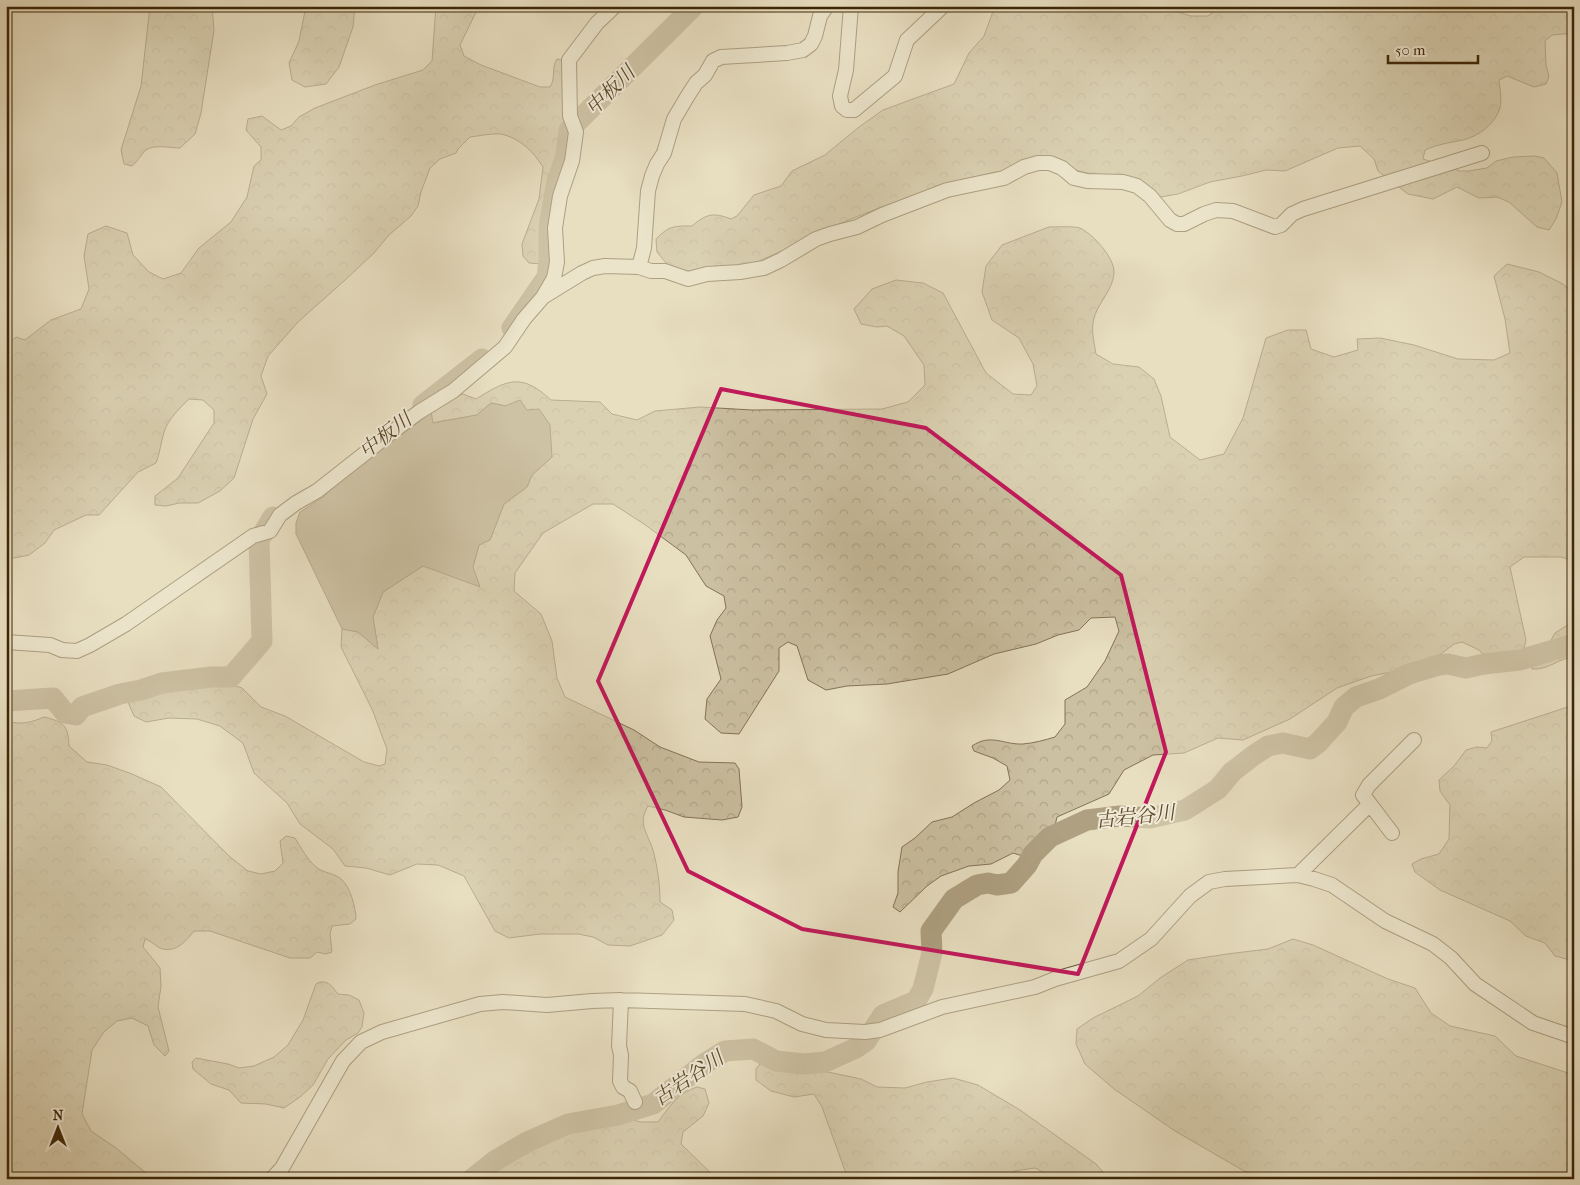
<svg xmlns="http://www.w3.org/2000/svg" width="1580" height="1185" font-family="'IM FELL French Canon','Noto Serif JP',serif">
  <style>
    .forest { fill: url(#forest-crowns); stroke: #847354 }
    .water { fill: #aea081; stroke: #806f50 }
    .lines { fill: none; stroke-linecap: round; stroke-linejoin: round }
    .river { stroke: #aea081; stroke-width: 21 }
    .minor-casing { stroke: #675435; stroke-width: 16 }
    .minor { stroke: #f0ead7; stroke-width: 14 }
    .marked { fill: none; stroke: #c2185b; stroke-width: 4; stroke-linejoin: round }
    .labels { text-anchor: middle; stroke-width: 4; stroke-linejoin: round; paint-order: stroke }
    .water-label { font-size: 20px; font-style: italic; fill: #5e4b2b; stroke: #f0ead7 }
  </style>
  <defs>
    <pattern id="forest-crowns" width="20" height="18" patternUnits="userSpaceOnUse" patternTransform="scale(1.25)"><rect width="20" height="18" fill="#cbc0a1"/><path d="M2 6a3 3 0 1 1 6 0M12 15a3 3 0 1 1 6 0" fill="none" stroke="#afa589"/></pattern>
  </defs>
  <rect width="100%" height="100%" fill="#e8dfc1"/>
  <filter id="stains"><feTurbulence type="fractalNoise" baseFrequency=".004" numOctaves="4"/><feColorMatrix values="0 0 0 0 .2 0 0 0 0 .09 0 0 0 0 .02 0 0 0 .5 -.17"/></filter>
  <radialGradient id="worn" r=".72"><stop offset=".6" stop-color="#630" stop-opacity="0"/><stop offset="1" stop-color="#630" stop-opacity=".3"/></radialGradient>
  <path class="forest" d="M150,6H212L214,30L201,113L195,134L180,148C171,148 154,144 146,150C142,153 138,161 132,166L124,164L121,150L141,86Z
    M306,6H355L353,27L339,67L326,84L305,87L292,80L289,63L299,41Z
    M436,6H479L460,45L464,56L481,65L540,87H550C556,78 551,68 557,59L565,61L566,124L559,139L558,168L546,222L545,256L542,264L529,263L523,256L522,244L539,199L543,167C534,153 522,140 505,135C497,132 479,136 470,137L458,149L456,153L440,159L430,168L421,192L418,206L411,216L389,235L374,253L344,281L298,322L268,356L261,376L267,394L253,419L234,478L220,491L198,503H179L166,506L155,505V496L178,478L214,423V410L203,400L189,399C180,408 168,419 164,432C161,442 160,453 156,463L138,472L99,515H86L54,530L45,543L29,555L15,558L6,557V346L16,337L25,340L51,320L81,309L89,289L84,256L88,234L106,226L127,233L133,255L149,272L163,279L181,273L199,248L231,222L247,197L254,166L261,160V147L246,130L248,119L262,116L281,130L291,126L299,117L315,108L375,85L423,70L432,61Z
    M995,6H1173L1178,12L1191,16H1208L1222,6H1574V33L1552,35L1545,41L1546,65L1549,77L1546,84L1534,87L1507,76L1499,80C1500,89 1502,99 1500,108C1495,124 1479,136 1463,140C1448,143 1439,144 1425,150L1423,159L1460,171H1468L1487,168L1496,161L1513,157L1535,156L1544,158L1557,173L1562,202L1556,219L1549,230L1537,227L1509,202L1497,197L1479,198L1457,187L1433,199L1408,194L1378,171L1374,159L1360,146L1338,148L1285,171L1266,170L1242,176L1210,182L1178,194L1161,197L1151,188L1075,170L1056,159L960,180L866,213L824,230L806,240L744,268L696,272L671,269L657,252L656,239C669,226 673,226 692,226C706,214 713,212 731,219L737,216L754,195L781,186L792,171L825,155L859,127L883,110L954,84L969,53L984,36Z
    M1049,227C1056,227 1073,226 1080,228C1093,234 1115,258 1114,273C1113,289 1100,301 1095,315C1090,328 1094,341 1096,354L1113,364L1139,367L1154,379L1161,396L1170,437L1200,460L1224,454L1243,418L1266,338L1288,330H1306L1311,349L1334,357L1358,350L1357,339L1380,338L1414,345L1458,359L1494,360L1510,353L1505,319L1494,276L1507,264L1539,272L1563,284L1574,293V561L1561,557H1524L1510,567L1526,640L1523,652L1505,661H1489L1479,650L1462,642L1454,644L1429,663L1402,670L1371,676L1337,688L1290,719L1243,740L1218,738L1184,753L1153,755L1124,770L1109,794L1057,817L1053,834L1039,841L1026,857L1013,853L991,864L969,866L941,876L927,886L900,912L893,907L898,893V872L902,847L915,838L932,822L952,817L974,803L999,790L1010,780L1007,766L993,758L974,751L972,746C991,733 1004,745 1023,744C1034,743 1045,740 1055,737L1065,724V700L1087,687L1105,661L1119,631L1115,617L1091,618L1079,630L1058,635L1036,644L994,654L948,674L887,684L847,686L826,690L808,680L797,646L788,642L779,648V671L739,734L721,733L705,719L707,699L721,679L710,636L717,620L726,608L724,596L706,586L686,555L644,524L613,504H593L543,533L515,573L514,591L541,614L552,641L557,678L565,697L634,730L660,747L699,762L735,763L739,769L742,807L738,817L722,820L684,817L665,810L648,806C636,826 650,835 654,854C658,870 660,886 660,902L672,910L674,920L662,935L630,946L608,945L593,937L578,934H540L509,938L495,931L464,876L438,865L417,864L390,875L366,868L345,866L333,849L300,824L287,803L254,773L243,743L220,726L197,719L169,718L146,722L134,716L128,702L132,696L186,683L217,680L242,688L261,707L285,716L364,762L379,766L385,764L387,749L372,709L341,647L342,629L358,632L378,649L373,617L383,592L423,566L473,567L479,545L490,540L504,504L527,487L532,475L552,457L527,410L491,403L477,415L432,423L431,411L445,401L463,394L476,399C508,379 522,373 551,400L600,402L612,414L637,420L655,411L700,407L752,410L882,409L908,402L925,385L924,365L904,336L887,326L877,327L861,324L854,309L872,289L896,280L923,283L943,293L986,373L1013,394L1031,395L1037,386L1033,364L1019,338L992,320L982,292L986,266L1002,245Z
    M1574,621V657C1558,658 1550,670 1532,669L1531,664L1543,654L1555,633Z
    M1574,705V961L1555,956L1545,943L1526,936L1510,921L1440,890L1415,872L1412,864L1421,859L1439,854L1449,839L1450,805L1440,791L1439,780L1454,766L1466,750L1477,747L1487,748L1492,741L1491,732Z
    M44,717C64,722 68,725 69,746L87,762L107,765L132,774L161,787L229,856L248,871L261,874L275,871L283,863L280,841L286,836L295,838C301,848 307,859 316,867C323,873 334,873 341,879C350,886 356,908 356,919L350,924L332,926L330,934L332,952L326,954L317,952L310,958H290L210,931H194C186,941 177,952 163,949C157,948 152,941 145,939L143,947L160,968L161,986L158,1007L169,1051L165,1056L154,1045L148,1026L132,1018L117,1021L104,1032L92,1050L82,1114L91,1131L116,1148L153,1179H6V721C21,725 30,723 44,717Z
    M1293,939L1313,945L1388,979L1415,988L1431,1013L1450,1026L1495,1036L1516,1056L1574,1075V1179H1309L1298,1177L1289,1179H1266L1244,1171L1175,1131L1114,1089L1085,1064L1076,1044L1077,1029L1093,1018L1138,996L1160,978L1188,960L1227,954L1268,949Z
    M320,982C330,981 332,987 338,994L349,995L359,1000L364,1013L362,1027L358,1033L346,1040L328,1059L313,1085L300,1097L284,1108L266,1104L241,1103L229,1090L211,1084L193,1069L192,1062L196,1058L228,1064L239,1068L254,1066L274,1057L288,1045L303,1020L316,984Z
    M760,1064L801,1072H828L861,1079L877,1087L905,1088L927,1082L953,1078L978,1085L1020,1110L1096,1164L1109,1179H1056L1035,1168L1014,1171L1013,1179H848L822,1107L814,1094L794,1097L771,1091L756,1080V1069Z
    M697,1087L705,1089L709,1103L703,1116L683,1132L681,1144L717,1179H482C504,1159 537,1140 566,1131C585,1125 610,1123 631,1119L640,1122H658C670,1106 678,1093 697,1087Z"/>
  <path class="water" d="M520,400L527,410L539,409L550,425L552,457L532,475L527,487L504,504L490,540L479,545L473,567L480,587L423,566L383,592L373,617L378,649L358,632L342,629L296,534V523L300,512L323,497L341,480L431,411L433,423L477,415L491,403L505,406Z"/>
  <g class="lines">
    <path class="river" d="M512,328L547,277L549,260V227L557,181L566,156L569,130L694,6
      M423,405L482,359
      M6,701L53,698L65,713L76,715L82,707L120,694L141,690L162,683L211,677H231L262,641L259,540L273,517
      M472,1179L496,1160L527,1142L568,1124L618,1115L653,1104L704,1064L725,1051L753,1049L776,1061L804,1064L825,1062L856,1048L866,1041L883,1015L916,1001L923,989L932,953L931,931L954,899L977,885L988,883L997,885L1011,883L1027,865L1033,854L1050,837L1087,820L1120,816L1150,818L1185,810L1218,789L1232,772L1254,755L1268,746L1283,743L1310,749L1318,743L1337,722L1344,707L1356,697L1379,689L1409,674L1439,665L1448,664L1466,668L1484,664L1520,660L1574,644"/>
    <defs>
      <path id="minor" d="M851,6L846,70L840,96L842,106L847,110H854L895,76L907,40L943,6
        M639,267L644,248L648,191L652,176L657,164L664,153L674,119L687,97L696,83L705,75L713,61L721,57L787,53L803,50L811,44L815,36L820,16L827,6
        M543,297L582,273L593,268L605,266L639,267L651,271H665L688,279L707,274L740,272L764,268L781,260L816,239L830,234L857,227L882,215L947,190L1004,178L1024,167L1038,163H1050L1062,168L1074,178L1087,181L1123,182L1137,186L1150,196L1170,220L1177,224H1184L1204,214L1216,210L1233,211L1275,227L1281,225L1292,214L1303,209L1482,153
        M6,642L50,645L62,650L77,651L90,645L126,624L253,536L270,531L280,515L296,503L317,491L392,432L419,412L453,391L505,347L524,319L543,297L554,278L557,262L555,228L560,196L572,161L576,132L570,116L569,60L597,23L615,6
        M1370,804L1392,833
        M1298,875L1370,804L1363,795L1369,785L1414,740
        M621,1000L619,1046L621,1055L620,1081L623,1087L630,1091L635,1102
        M272,1179L282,1168L343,1061L361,1042L382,1032L480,1004L503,1002L547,1005L592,1001L621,1000L745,1004L776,1011L802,1024L826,1030L865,1032L880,1030L942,1007L1035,987L1055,979L1119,961L1151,939L1190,896L1209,882L1225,879L1298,875L1314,879L1332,885L1385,921L1433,944L1451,958L1475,984L1533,1023L1574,1037"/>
    </defs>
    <use href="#minor" class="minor-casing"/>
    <use href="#minor" class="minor"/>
  </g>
  <path d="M0 0H1580V1185H0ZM721,389L926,428L1121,575L1166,752L1078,974L802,929L688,871L598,681Z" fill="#e8dfc1" fill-opacity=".55" fill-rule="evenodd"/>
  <path class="marked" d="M721,389L926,428L1121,575L1166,752L1078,974L802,929L688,871L598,681Z"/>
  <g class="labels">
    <g class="water-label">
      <text transform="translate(610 90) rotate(-45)" y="7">中板川</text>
      <text transform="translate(385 435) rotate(-38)" y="7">中板川</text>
      <text transform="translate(1135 816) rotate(-6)" y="7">古岩谷川</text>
      <text transform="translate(688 1078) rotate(-34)" y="7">古岩谷川</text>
    </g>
  </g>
  <rect width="1580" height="1185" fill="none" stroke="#e8dfc1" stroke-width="25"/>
  <rect x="8" y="8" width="1565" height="1170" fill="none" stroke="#3c2606" stroke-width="2.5"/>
  <rect x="12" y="12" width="1555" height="1160" fill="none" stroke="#3c2606"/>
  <g transform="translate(58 1128)" stroke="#f0ead7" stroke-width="4" paint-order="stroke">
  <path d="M0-4L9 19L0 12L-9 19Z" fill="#3c2606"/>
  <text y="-8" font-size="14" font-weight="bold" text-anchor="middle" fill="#3c2606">N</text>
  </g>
  <path d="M1388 55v8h90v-8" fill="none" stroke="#3c2606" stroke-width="2.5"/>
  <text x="1395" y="55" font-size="15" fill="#3c2606" stroke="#f0ead7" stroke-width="4" paint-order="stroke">50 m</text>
  <rect width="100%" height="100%" filter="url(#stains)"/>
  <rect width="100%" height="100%" fill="url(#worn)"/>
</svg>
